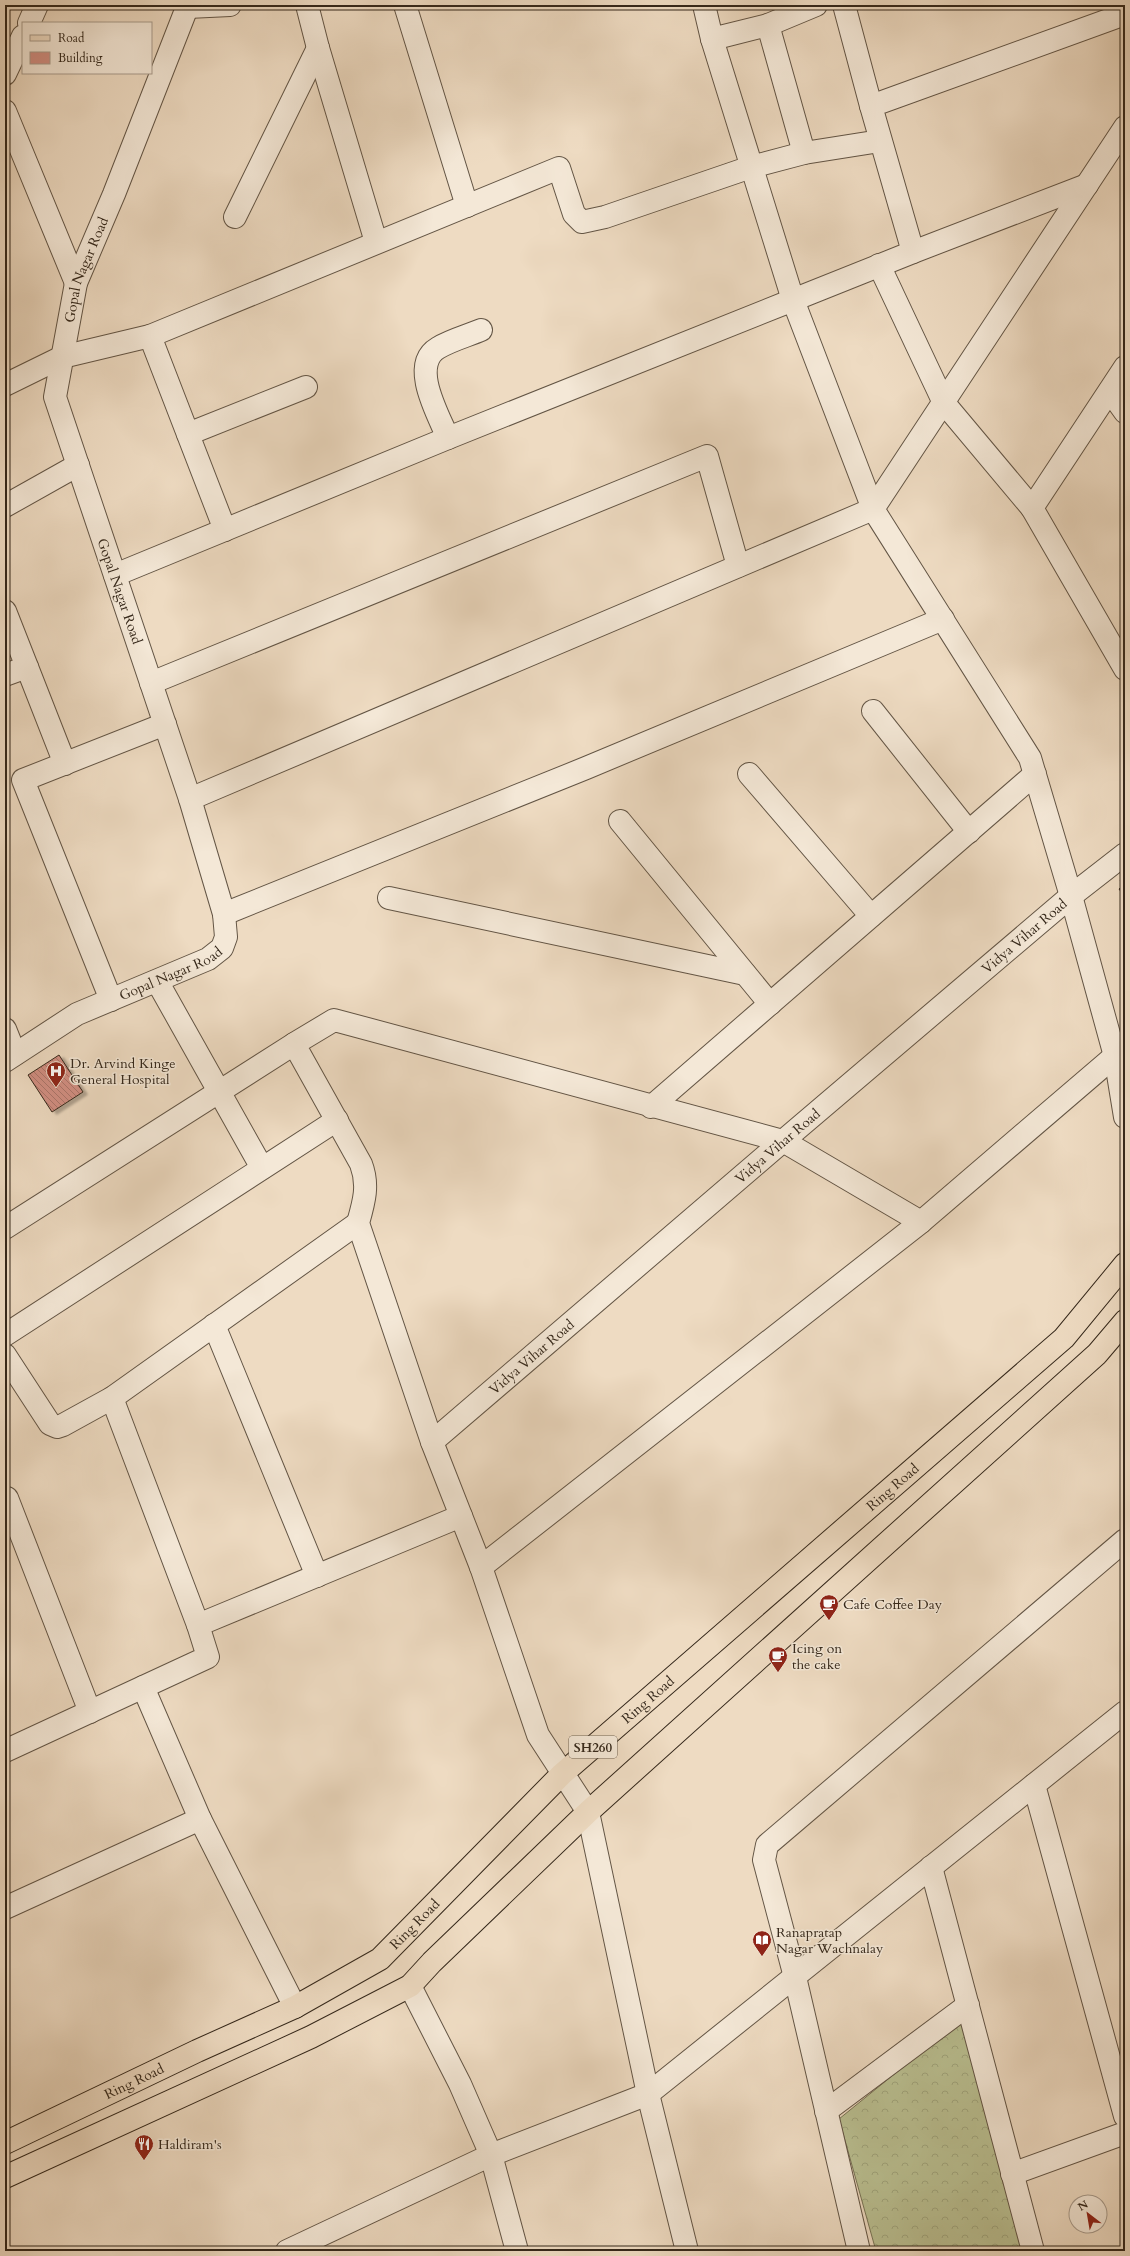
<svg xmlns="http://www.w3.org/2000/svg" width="1130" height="2256" font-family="Cardo,serif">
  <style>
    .forest { fill: url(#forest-crowns); stroke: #787456 }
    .building { fill: url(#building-back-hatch); stroke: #35281b; filter: url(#shadow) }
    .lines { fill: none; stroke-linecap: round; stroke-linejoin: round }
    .minor-casing { stroke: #635545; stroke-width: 24 }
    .major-casing { stroke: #35281b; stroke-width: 24 }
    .minor { stroke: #f4e8d7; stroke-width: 22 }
    .major { stroke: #eedbc2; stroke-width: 22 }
    .labels { text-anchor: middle; stroke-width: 3; stroke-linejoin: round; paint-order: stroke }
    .shield { fill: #f4e8d7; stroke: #6e6253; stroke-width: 1 }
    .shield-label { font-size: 13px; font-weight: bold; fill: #35281b }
    .street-label { font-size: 14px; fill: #35281b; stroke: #f4e8d7 }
    .poi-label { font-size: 14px; fill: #35281b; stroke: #f4e8d7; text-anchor: start }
  </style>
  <defs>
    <pattern id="forest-crowns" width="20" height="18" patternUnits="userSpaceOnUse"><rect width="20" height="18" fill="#bac092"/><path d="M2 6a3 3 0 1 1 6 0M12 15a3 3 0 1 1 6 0" fill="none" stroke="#a0a57d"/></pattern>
    <pattern id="building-back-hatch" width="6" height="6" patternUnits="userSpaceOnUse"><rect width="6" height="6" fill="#d28f83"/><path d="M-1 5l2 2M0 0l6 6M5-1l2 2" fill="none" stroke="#ab756a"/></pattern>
    <filter id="shadow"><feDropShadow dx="4.5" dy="2.5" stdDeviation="1" flood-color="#0004"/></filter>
  </defs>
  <rect width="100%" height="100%" fill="#eedbc2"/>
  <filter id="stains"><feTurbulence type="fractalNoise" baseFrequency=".005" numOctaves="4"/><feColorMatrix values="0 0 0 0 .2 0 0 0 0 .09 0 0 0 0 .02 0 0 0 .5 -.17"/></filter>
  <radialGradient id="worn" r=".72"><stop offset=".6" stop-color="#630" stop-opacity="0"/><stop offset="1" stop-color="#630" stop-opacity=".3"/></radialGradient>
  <path class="forest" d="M962,2019L1026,2251H876L839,2119Z"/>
  <path class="building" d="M1125,876V897L1119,889L1124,885L1120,880Z
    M59,1055L83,1092L52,1112L28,1075Z"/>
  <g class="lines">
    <defs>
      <g id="minor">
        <path d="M307,5L318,48L376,242"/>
        <path d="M405,5L467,206"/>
        <path d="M704,5L712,39L793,300L913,252L871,106L1125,14"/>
        <path d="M844,5L871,106"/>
        <path d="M188,7L230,5"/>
        <path d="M29,23L37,5"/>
        <path d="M768,25L804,153"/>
        <path d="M712,39L768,25L816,5"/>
        <path d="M5,74L23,36"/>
        <path d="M5,111L76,283"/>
        <path d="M235,217L318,48"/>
        <path d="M913,252L1087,185"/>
        <path d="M879,265L944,403L1032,508L1125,669"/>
        <path d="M150,336L559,168L574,214L582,222L605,217L751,167L804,153L880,141"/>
        <path d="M5,385L62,357L150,336L225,530"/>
        <path d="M1110,391L1125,412"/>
        <path d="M188,434L306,387"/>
        <path d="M448,438C439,416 409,365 438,348C451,340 467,336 481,330"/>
        <path d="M5,506L78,465"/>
        <path d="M1032,508L1125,367"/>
        <path d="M115,575L448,438L793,300L873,509L1030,758L1071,896L1115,1056L1125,1117"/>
        <path d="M5,611L27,667L5,675"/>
        <path d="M27,667L65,764"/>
        <path d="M151,683L707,456L738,566"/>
        <path d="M873,711L969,832"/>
        <path d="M749,774L871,916"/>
        <path d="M190,799L873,509L1125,127"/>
        <path d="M620,821L770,1004"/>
        <path d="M389,898L745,974"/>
        <path d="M224,914L586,768L943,619"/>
        <path d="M157,981L262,1168"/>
        <path d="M111,1000L23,780L165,724"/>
        <path d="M5,1029L15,1054"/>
        <path id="s1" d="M5,1061L77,1014L208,959L222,948L226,937L224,914L190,799L55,397L76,283L114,194L188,5"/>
        <path d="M651,1107L1035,774"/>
        <path d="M5,1228L294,1044"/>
        <path d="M214,1325L317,1576"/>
        <path d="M5,1335L337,1120"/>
        <path d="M5,1355L50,1424L57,1427L63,1425L112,1398L358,1223"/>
        <path d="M112,1398L198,1625"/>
        <path id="s2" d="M432,1442L783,1141L1071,896L1125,854"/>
        <path d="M7,1498L90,1712"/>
        <path d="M481,1567L921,1222L1124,1048"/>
        <path d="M143,1687L200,1819L295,2007"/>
        <path d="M5,1751L208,1657L198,1625L461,1516"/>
        <path d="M1034,1785L1125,2116"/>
        <path d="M931,1867L1033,2251"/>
        <path d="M5,1908L200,1819"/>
        <path d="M410,1986L460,2084L491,2155L517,2251"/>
        <path d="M826,2111L968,2005"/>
        <path d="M1012,2174L1125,2133"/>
        <path d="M287,2251L491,2155L648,2094L1125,1712"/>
        <path d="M687,2251L648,2094L588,1812L538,1735L481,1567L432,1442L358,1223C364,1202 369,1185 361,1164L294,1044L334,1020L783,1141L921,1222"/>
        <path d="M859,2251L795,1977L764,1860L767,1845L1125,1540"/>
      </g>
      <g id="major">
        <path id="s3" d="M5,2143L197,2051L295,2007L380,1959L562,1774L1064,1338L1125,1264"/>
        <path d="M5,2177L311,2037L410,1986L432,1962L588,1812L1097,1354L1125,1321"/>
      </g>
    </defs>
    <use href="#minor" class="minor-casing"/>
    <use href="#major" class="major-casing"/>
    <use href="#minor" class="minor"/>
    <use href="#major" class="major"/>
  </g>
  <defs>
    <symbol id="hospital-pin" viewBox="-11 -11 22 30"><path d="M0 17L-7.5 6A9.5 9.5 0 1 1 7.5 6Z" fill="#8f2418" stroke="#f4e8d7"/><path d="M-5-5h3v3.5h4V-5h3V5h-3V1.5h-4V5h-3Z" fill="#fff"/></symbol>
    <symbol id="cafe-pin" viewBox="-11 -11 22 30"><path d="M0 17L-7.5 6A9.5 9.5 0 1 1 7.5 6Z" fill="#8f2418" stroke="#f4e8d7"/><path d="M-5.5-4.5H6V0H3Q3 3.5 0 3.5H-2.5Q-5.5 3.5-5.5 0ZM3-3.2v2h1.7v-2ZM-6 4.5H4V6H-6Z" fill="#fff"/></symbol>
    <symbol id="library-pin" viewBox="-11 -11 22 30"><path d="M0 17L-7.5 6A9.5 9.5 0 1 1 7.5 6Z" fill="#8f2418" stroke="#f4e8d7"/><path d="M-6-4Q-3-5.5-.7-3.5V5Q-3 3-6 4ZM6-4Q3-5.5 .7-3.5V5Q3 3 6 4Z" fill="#fff"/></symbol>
    <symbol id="restaurant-pin" viewBox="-11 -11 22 30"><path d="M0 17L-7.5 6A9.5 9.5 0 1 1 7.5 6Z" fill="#8f2418" stroke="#f4e8d7"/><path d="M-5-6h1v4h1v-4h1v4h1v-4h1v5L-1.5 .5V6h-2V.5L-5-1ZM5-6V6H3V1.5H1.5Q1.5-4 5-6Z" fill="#fff"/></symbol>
  </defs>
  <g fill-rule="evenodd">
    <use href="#hospital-pin" x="45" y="1060" width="22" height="30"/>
    <use href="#cafe-pin" x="818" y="1593" width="22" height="30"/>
    <use href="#cafe-pin" x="767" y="1645" width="22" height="30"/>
    <use href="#library-pin" x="751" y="1929" width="22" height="30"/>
    <use href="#restaurant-pin" x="133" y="2133" width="22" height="30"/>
  </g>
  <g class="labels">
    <rect class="shield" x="569" y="1736" width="48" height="22" rx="3"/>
    <g class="shield-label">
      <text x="593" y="1752">SH260</text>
    </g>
    <g class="street-label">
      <text dy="5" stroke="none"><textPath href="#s1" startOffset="956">Gopal Nagar Road</textPath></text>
      <text transform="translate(120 591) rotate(71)" y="5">Gopal Nagar Road</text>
      <text dy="5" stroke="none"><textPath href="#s2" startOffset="779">Vidya Vihar Road</textPath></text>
      <text dy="5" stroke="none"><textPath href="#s1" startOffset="188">Gopal Nagar Road</textPath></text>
      <text dy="5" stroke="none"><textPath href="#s2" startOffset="455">Vidya Vihar Road</textPath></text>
      <text dy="5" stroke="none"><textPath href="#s2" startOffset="131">Vidya Vihar Road</textPath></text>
      <text dy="5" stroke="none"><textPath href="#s3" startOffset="1115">Ring Road</textPath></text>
      <text dy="5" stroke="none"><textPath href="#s3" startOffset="791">Ring Road</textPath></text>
      <text dy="5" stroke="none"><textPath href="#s3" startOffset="467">Ring Road</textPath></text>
      <text dy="5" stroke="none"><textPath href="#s3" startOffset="143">Ring Road</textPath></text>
    </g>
    <g class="poi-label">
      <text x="70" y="1068">Dr. Arvind Kinge<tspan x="70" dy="16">General Hospital</tspan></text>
      <text x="843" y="1609">Cafe Coffee Day</text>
      <text x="792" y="1653">Icing on<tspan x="792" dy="16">the cake</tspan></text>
      <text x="776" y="1937">Ranapratap<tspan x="776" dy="16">Nagar Wachnalay</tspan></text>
      <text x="158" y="2149">Haldiram's</text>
    </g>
  </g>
  <rect width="1130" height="2256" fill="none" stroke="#eedbc2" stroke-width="20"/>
  <rect x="6" y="6" width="1118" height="2244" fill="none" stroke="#35281b" stroke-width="2"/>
  <rect x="10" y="10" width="1110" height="2236" fill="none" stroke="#35281b"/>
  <rect x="22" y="22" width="130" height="52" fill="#f4e8d7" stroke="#a89b8c"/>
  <rect x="30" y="35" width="20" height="6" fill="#eedbc2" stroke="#a89b8c"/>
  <text x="58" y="42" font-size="12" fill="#35281b">Road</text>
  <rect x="30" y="52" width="20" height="12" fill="#d28f83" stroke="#a89b8c"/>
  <text x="58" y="62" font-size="12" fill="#35281b">Building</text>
  <g transform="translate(1088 2214) rotate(329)"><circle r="19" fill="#f4e8d7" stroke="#a89b8c"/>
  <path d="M0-3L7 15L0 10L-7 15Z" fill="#8f2418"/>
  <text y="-6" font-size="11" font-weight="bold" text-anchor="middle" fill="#35281b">N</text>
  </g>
  <rect width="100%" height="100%" filter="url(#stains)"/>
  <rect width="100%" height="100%" fill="url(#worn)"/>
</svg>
